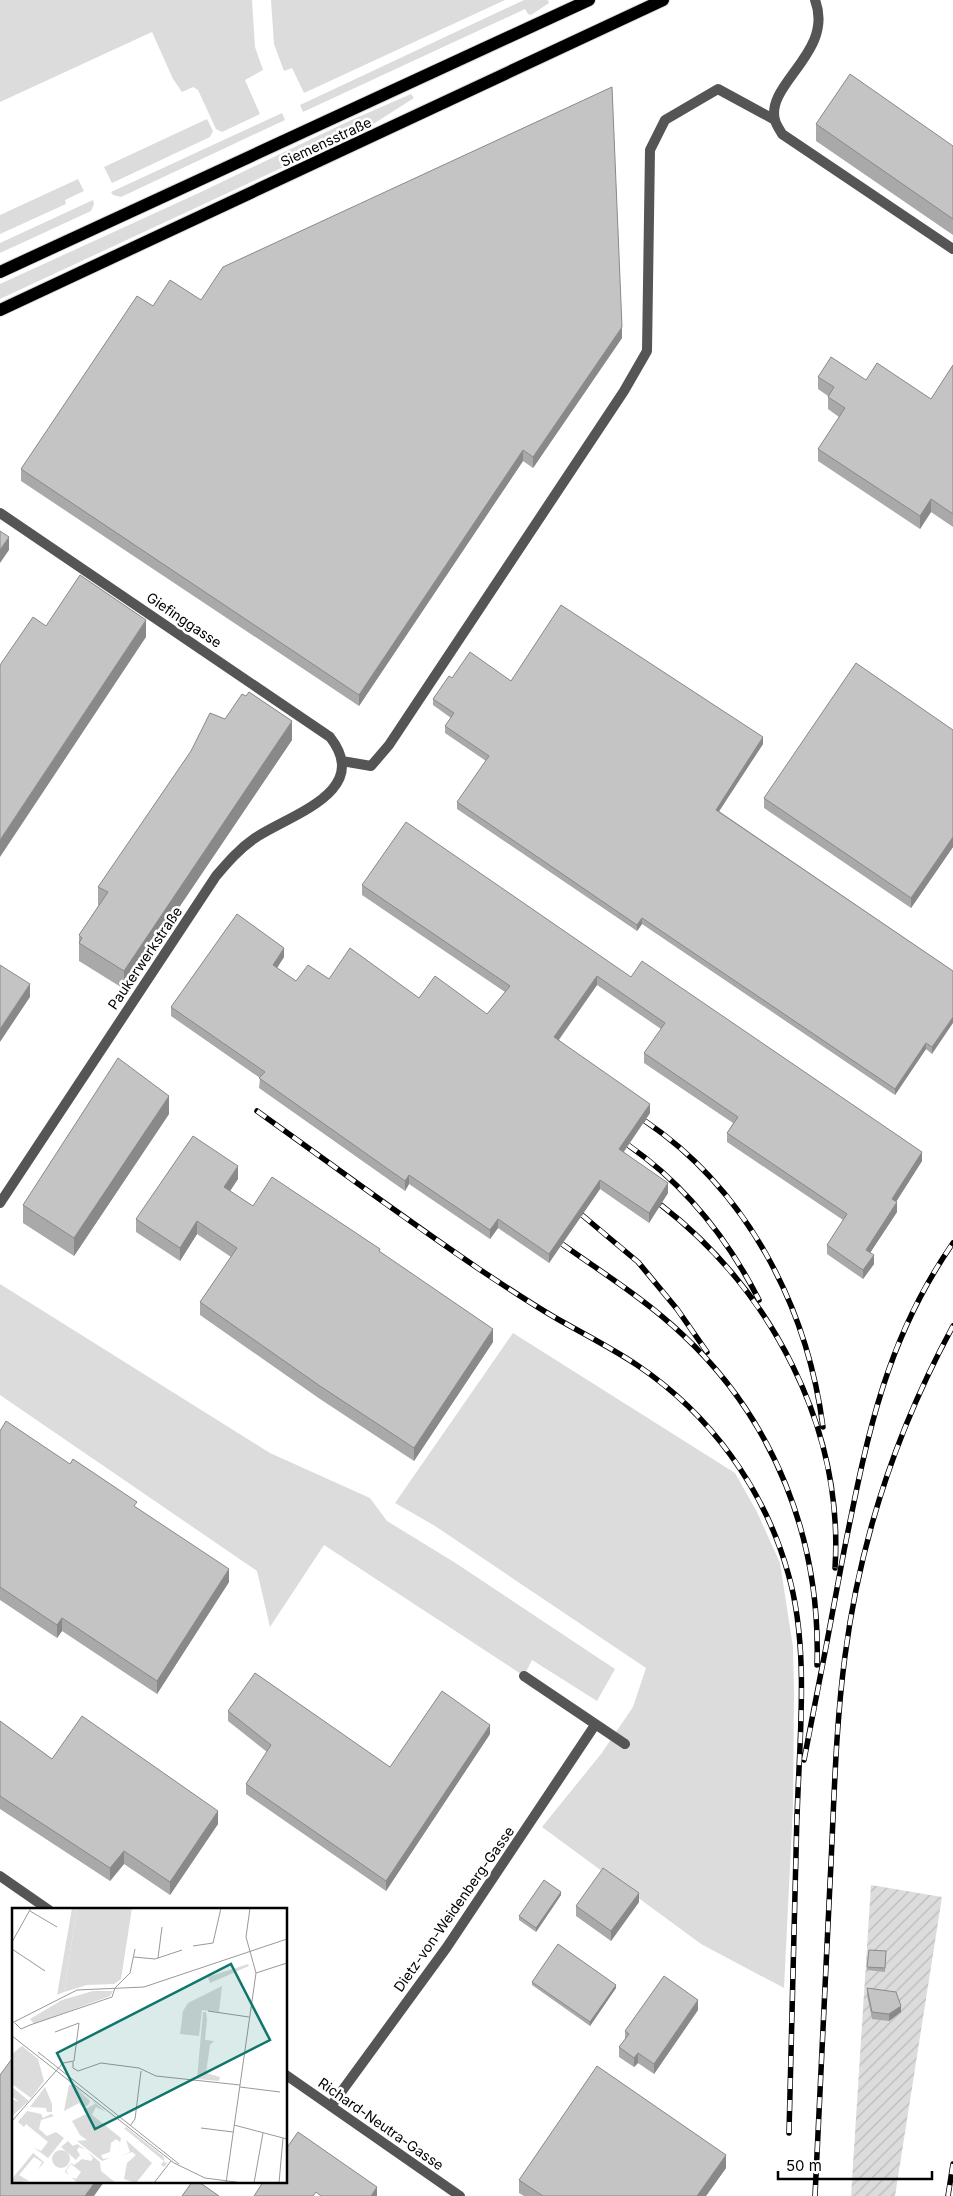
<svg xmlns="http://www.w3.org/2000/svg" width="953" height="2196" font-family="Inter,sans-serif">
  <style>
    .grass { fill: #dcdcdc }
    .garden { fill: url(#garden-furrows) }
    .lines { fill: none; stroke-linecap: round; stroke-linejoin: round }
    .primary-casing { stroke: #dbdbdb; stroke-width: 14 }
    .minor { stroke: #555; stroke-width: 10 }
    .tertiary { stroke: #555; stroke-width: 10 }
    .primary { stroke: #000; stroke-width: 12 }
    .rail-casing { stroke: #000; stroke-width: 5.5 }
    .rail { stroke: #fff; stroke-width: 4; stroke-dasharray: 11; stroke-linecap: butt }
    .wall { fill: #a9a9a9 }
    .shaded-wall { fill: #898989 }
    .building { fill: #c4c4c4; stroke: #898989 }
    .labels { text-anchor: middle; stroke-width: 5; stroke-linejoin: round; paint-order: stroke }
    .street-label { font-size: 14px; fill: #000; stroke: #fff }
    .inset-road { fill: none; stroke: #999; stroke-width: 1 }
    .view { fill: #0f766e; fill-opacity: 0.15; stroke: #0f766e; stroke-width: 2.5 }
    .inset-edge { fill: none; stroke: #000; stroke-width: 2.5 }
  </style>
  <defs>
    <pattern id="garden-furrows" width="10" height="10" patternUnits="userSpaceOnUse" patternTransform="scale(1.25)"><rect width="10" height="10" fill="#dcdcdc"/><path d="M-1 1l2-2M0 10L10 0M9 11l2-2" fill="none" stroke="#bbb"/></pattern>
  </defs>
  <rect width="100%" height="100%" fill="#fff"/>
  <path class="grass" d="M0,0H252L255,47L263,70L245,80L260,114L222,132L216,129L198,90L193,87L182,92L173,79L152,32L0,102Z
    M271,0H505L304,93L292,68L284,71L274,44Z
    M524,0H548L549,3L531,15L528,14L525,9L303,112L300,105Z
    M411,94L414,98L367,128L0,299V284L201,192L349,121Z
    M282,113L285,120L121,197L113,195L111,192Z
    M207,119L213,131L210,137L112,183L104,167Z
    M78,179L84,191L65,200L66,204L0,234V215Z
    M93,200L94,204L91,211L0,253V243Z
    M0,1284L270,1453L370,1498L387,1521L454,1562L615,1669L597,1701L532,1660L524,1676L324,1545L270,1627L257,1571L0,1395Z
    M513,1333L735,1473L757,1512L780,1563L793,1647L794,1692L793,1806L784,1988L701,1944L542,1827L601,1754L633,1707L646,1668L435,1526L395,1503Z"/>
  <path class="garden" d="M871,1885L942,1897L895,2196H851Z"/>
  <g class="lines">
    <defs>
      <path id="primary" d="M0,272L589,0
        M0,310L663,0"/>
    </defs>
    <use href="#primary" class="primary-casing"/>
    <path class="minor" d="M815,0C835,52 765,84 775,120C776,125 780,130 782,134L953,249
      M0,513L330,737C373,792 289,815 255,838C239,849 228,862 216,876L0,1203
      M342,761L371,766L389,745L624,391L647,351L650,150L665,120L718,89L775,120
      M524,1676L625,1744
      M331,2106L447,1947L595,1725"/>
    <path class="tertiary" d="M0,1876L49,1910
      M286,2075L460,2196"/>
    <use href="#primary" class="primary"/>
    <defs>
      <path id="rail" d="M257,1111C331,1164 404,1218 479,1269C506,1287 533,1305 561,1321C586,1335 613,1349 637,1365C710,1414 764,1488 788,1573C810,1648 799,1741 797,1819
        M645,1121C747,1190 807,1306 823,1427
        M628,1145C684,1184 728,1239 759,1300
        M661,1205C771,1290 844,1428 835,1568
        M582,1215L638,1262L677,1309L707,1352
        M562,1244C603,1273 646,1300 683,1335C775,1421 821,1540 817,1665
        M804,1760C818,1690 831,1621 844,1551C867,1437 885,1341 953,1243
        M789,2133L797,1814
        M815,2196C820,2092 825,1988 830,1883C834,1808 835,1731 845,1656C860,1540 897,1429 953,1326
        M948,2196L953,2164"/>
    </defs>
    <use href="#rail" class="rail-casing"/>
    <use href="#rail" class="rail"/>
  </g>
  <path class="wall" d="M816,124L953,146V235L816,141Z
    M201,300L622,338L533,468L523,461L359,706L21,481V469L153,306Z
    M953,365V527L931,512L920,529L818,461V449L839,417L828,409V396L818,389V377L866,380L931,399Z
    M452,678L511,681L763,744L719,811L953,971L932,1054L926,1049L895,1095L642,924L637,931L457,809V802L486,761L445,733V726L451,718L433,705V699Z
    M225,719L292,740L124,989L79,961V935L99,905H98V887Z
    M953,730V847L911,908L764,808V798Z
    M362,885L631,977L922,1161L896,1202L897,1212L870,1253L874,1264L863,1279L827,1254V1245L843,1220L727,1142V1133L733,1123L644,1063V1053L661,1029L597,985L559,1040L650,1113L624,1152L668,1193L649,1223L600,1189L549,1263L498,1228L490,1239L409,1184L405,1191L259,1088L260,1078L171,1016V1007L284,957L277,968L296,981L329,979L419,998L487,1014L505,992L362,895Z
    M169,1114L74,1256L23,1223V1205Z
    M238,1179L230,1191L253,1206L380,1252L493,1342L414,1461L320,1399L200,1315V1302L231,1257L197,1234L180,1261L136,1232V1219Z
    M0,1431L137,1508L229,1582L157,1694L62,1631L57,1638L0,1600Z
    M228,1711L390,1767L490,1734L386,1891L246,1794V1784L267,1752L228,1721Z
    M0,1721L52,1759L218,1824L170,1895L124,1864L110,1881L0,1809Z
    M561,1895L536,1932L519,1920V1916Z
    M639,1902L611,1941L576,1916V1906Z
    M869,1950L886,1951L885,1972L867,1970Z
    M532,1982L616,1988L590,2026L532,1985Z
    M867,1988L901,2012L889,2021L872,2019L867,1995Z
    M698,2010L654,2074L638,2063L634,2067L619,2057V2047L625,2039V2031Z
    M726,2168L706,2196H524L519,2193V2180Z"/>
  <path class="shaded-wall" d="M622,327V338L533,468V457Z
    M523,450V461L359,706V695Z
    M931,499V512L920,529V516Z
    M9,537V550L0,563V550Z
    M146,620V637L0,857V840Z
    M292,721V740L124,989V971Z
    M763,737V744L716,816V810Z
    M953,837V847L911,908V898Z
    M642,918V924L637,931V925Z
    M284,948V957L273,974V965Z
    M597,976V985L554,1046V1037Z
    M30,984V997L0,1042V1029Z
    M953,1017V1023L932,1054V1047Z
    M926,1043V1049L895,1095V1089Z
    M169,1096V1114L74,1256V1238Z
    M650,1104V1113L619,1158V1149Z
    M922,1152V1161L892,1208V1199Z
    M238,1166V1179L224,1200V1187Z
    M409,1175V1184L405,1191V1181Z
    M600,1180V1189L549,1263V1254Z
    M668,1183V1193L649,1223V1213Z
    M897,1202V1212L866,1259V1250Z
    M498,1219V1228L490,1239V1230Z
    M197,1221V1234L180,1261V1248Z
    M874,1255V1264L863,1279V1270Z
    M493,1329V1342L414,1461V1448Z
    M229,1569V1582L157,1694V1681Z
    M62,1618V1631L57,1638V1625Z
    M490,1725V1734L386,1891V1881Z
    M218,1811V1824L170,1895V1882Z
    M124,1851V1864L110,1881V1868Z
    M561,1892V1895L536,1932V1928Z
    M639,1893V1902L611,1941V1931Z
    M616,1985V1988L590,2026V2022Z
    M698,2000V2010L654,2074V2064Z
    M901,2006V2012L889,2021V2014Z
    M638,2053V2063L634,2067V2058Z
    M726,2155V2168L706,2196H697Z
    M95,2182H104L94,2196H85Z
    M377,2187V2196H371Z"/>
  <path class="building" d="M850,74L953,146V219L816,124Z
    M612,87L622,327L533,457L523,450L359,695L21,469L137,296L153,306L170,280L201,300L223,267Z
    M831,357L866,380L877,363L931,399L953,365V514L931,499L920,516L818,449L845,408L828,397L834,387L818,377Z
    M0,531L9,537L0,550Z
    M80,575L146,620L0,840V665L33,617L46,626Z
    M561,605L763,737L716,810L953,971V1017L932,1047L926,1043L895,1089L642,918L637,925L457,802L489,756L445,726L454,713L433,699L449,676L452,678L470,652L511,681Z
    M856,663L953,730V837L911,898L764,798Z
    M249,692L292,721L124,971L79,943L82,938L79,935L108,892L98,887L191,751L210,713L225,719L242,694L246,696Z
    M406,822L631,977L642,961L922,1152L892,1199L897,1202L866,1250L874,1255L863,1270L827,1245L847,1214L727,1133L738,1117L644,1053L665,1023L597,976L554,1037L650,1104L619,1149L668,1183L649,1213L600,1180L549,1254L498,1219L490,1230L409,1175L405,1181L259,1078L265,1072L171,1007L237,914L284,948L273,965L296,981L308,965L329,979L350,948L419,998L435,976L487,1014L510,986L362,885Z
    M0,965L30,984L0,1029Z
    M118,1058L169,1096L74,1238L23,1205Z
    M193,1136L238,1166L224,1187L253,1206L272,1177L380,1249L379,1251L493,1329L414,1448L320,1386L200,1302L237,1248L197,1221L180,1248L136,1219Z
    M6,1421L70,1464L73,1459L137,1502L134,1506L229,1569L157,1681L62,1618L57,1625L0,1587V1431Z
    M255,1673L390,1767L442,1691L490,1725L386,1881L246,1784L271,1745L228,1711Z
    M82,1716L218,1811L170,1882L124,1851L110,1868L0,1796V1721L52,1759Z
    M603,1868L639,1893L611,1931L576,1906Z
    M544,1880L561,1892L536,1928L519,1916Z
    M558,1944L616,1985L590,2022L532,1982Z
    M869,1950L886,1951L885,1968L867,1967Z
    M664,1976L698,2000L654,2064L638,2053L634,2058L619,2047L629,2034L625,2031Z
    M867,1988L896,1992L901,2006L889,2014L872,2012Z
    M14,2056V2182H95L85,2196H0V2075Z
    M597,2066L726,2155L697,2196H543L519,2180Z
    M298,2132L377,2187L371,2196H321L316,2192L313,2196H254L263,2182H286V2149Z
    M192,2182H199L219,2196H182Z"/>
  <g class="labels">
    <g class="street-label">
      <text transform="translate(326 142) rotate(-25)" y="5">Siemensstraße</text>
      <text transform="translate(184 620) rotate(34)" y="5">Giefinggasse</text>
      <text transform="translate(145 958) rotate(-56)" y="5">Paukerwerkstraße</text>
      <text transform="translate(454 1909) rotate(-55)" y="5">Dietz-von-Weidenberg-Gasse</text>
      <text transform="translate(381 2124) rotate(35)" y="5">Richard-Neutra-Gasse</text>
    </g>
  </g>
  <g transform="translate(12 1908)">
    <rect width="275" height="275" fill="#fff"/>
    <path d="M210,78L207,104L190,102L187,128L168,126L171,103L176,95ZM191,104H194L195,111L193,132L202,133L198,137L194,165L208,169L207,173L185,171ZM10,138L26,151L32,173L19,190L0,176V146ZM57,177H61L80,192L65,181L78,193L76,197L71,200L67,195L52,203ZM0,179L17,193L0,208V191L7,194L0,188ZM33,179L40,196V204H35L34,200L18,199ZM81,193L94,204L84,199L80,207L109,230L106,245L108,234L104,231L99,235L98,244L89,247L91,251L98,250L90,253L65,233L75,232L68,227L60,213L74,206L71,202L83,196ZM15,203L29,206L31,210L39,206L42,208L29,212L27,221L35,228L44,224L52,230L36,250L21,239L29,243L36,234L14,216L12,219L6,214ZM114,219L151,248L153,255L156,254L152,259L149,257L152,253L113,221L111,222ZM114,232L140,255L124,275L112,271L115,255L124,247L120,244L109,248L118,244ZM56,233L61,238L65,236L74,242L67,239L65,242L68,247L64,252L49,239ZM40 251a9 9 0 1 1 18 0a9 9 0 1 1-18 0ZM76,244L88,254L89,263L104,275H66L59,269L64,271L69,264L59,256L54,263L57,267L53,264V263L59,255L62,257L70,251L79,253L81,250ZM21,245L32,254L26,262L30,254L22,249L7,267L17,273L1,275L0,271Z" fill="#dcdcdc"/>
    <path d="M60,0H65L52,84L45,87Z" fill="#dcdcdc"/>
    <path d="M65,0H120L109,71L102,76L75,77L52,84ZM236,56L237,58L198,75L196,69ZM81,83H101L98,88L22,116L18,111L50,92Z" fill="#dcdcdc"/>
    <path class="inset-road" d="M18,3L45,19M0,34L19,0M181,38L201,35L209,0M0,41L33,63M122,49L143,51L170,42M146,50L150,19M244,65L275,55M196,103L237,109M0,115L65,82L132,79L275,31M3,115L9,121L18,117M18,117L100,89L103,80L118,65L123,41M0,128L162,255L193,270L231,275M26,144L167,256M61,154V160L66,163L89,155L127,160L144,168L228,177M228,179L268,184M0,213L51,155L62,153L67,115L43,124M222,217L275,231M118,218L123,211L129,163M189,220L221,224M142,275L159,253M214,275L244,65L234,29L238,0M242,275L251,225M267,275L271,230"/>
    <path class="view" d="M219,56L258,132L83,221L45,145Z"/>
    <rect width="275" height="275" class="inset-edge"/>
  </g>
  <path d="M778 2171v8h154v-8" fill="none" stroke="#000000" stroke-width="2.5"/>
  <text x="786" y="2171" font-size="15" fill="#000000" stroke="#ffffff" stroke-width="4" paint-order="stroke">50 m</text>
</svg>
